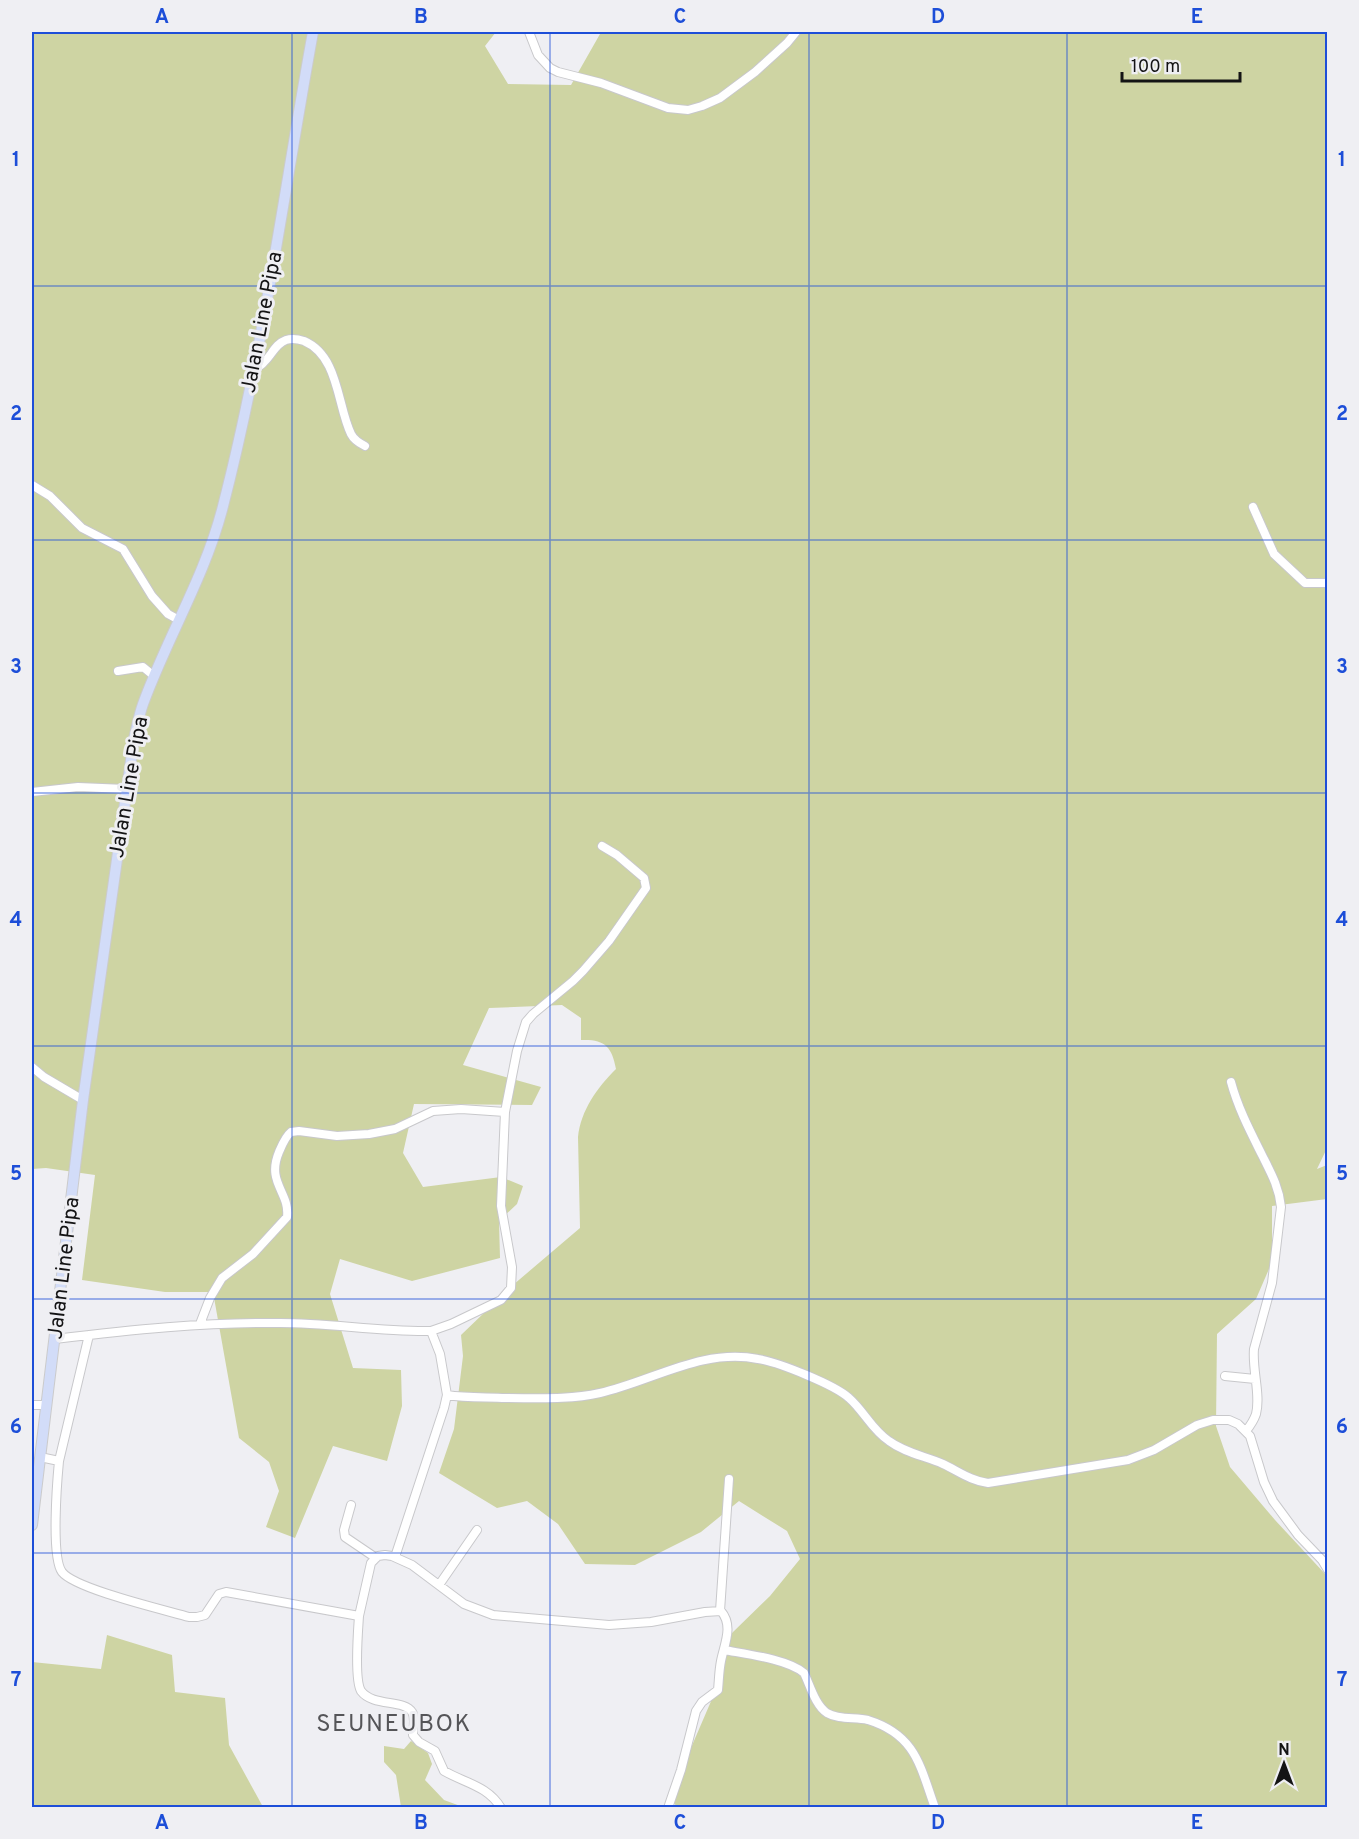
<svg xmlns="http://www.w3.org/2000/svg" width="1359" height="1839" font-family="Overpass,sans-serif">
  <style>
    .green { fill: #ced4a3 }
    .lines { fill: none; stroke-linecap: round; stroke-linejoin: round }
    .minor-casing { stroke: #c8c8cb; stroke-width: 10 }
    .major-casing { stroke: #cbcbcc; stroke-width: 12 }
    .minor { stroke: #fff; stroke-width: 8 }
    .major { stroke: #d2dcf8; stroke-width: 10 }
    .grid { fill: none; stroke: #1d4ed8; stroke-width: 1.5; stroke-opacity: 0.55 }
    .labels { text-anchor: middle; stroke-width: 6; stroke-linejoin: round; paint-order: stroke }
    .street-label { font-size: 21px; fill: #141415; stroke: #efeff3 }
    .quarter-label { font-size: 24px; letter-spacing: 1.5px; fill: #555558; stroke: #efeff3 }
    .neatline { fill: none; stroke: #1d4ed8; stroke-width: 2 }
    .grid-label { font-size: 20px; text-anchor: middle; font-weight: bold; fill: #1d4ed8 }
  </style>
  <rect width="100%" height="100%" fill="#efeff3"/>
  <path class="green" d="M32,32H496L485,46L508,84L571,85L600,34V32H1327L1328,1146L1317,1169L1327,1165V1199L1272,1206V1262L1256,1299L1217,1334L1216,1426L1230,1467L1275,1520L1327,1576V1807L679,1808L669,1799L715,1692L732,1633L770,1596L800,1559L787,1531L739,1501L701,1532L635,1565L585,1564L558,1524L527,1501L497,1508L439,1473L454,1429L463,1356L461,1335L513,1285L580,1228L578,1137C581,1110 597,1088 616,1069C612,1046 604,1039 581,1040V1018L562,1005L489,1008L463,1065L541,1087L532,1105L414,1104L403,1153L423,1187L501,1177L523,1186L517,1204L499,1221L500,1258L412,1281L340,1259L330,1294L353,1368L401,1370L402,1406L387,1461L333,1446L295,1538L266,1527L279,1491L269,1462L239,1438L213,1292H165L82,1280L95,1175L46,1168L32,1169Z
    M107,1635L172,1655L175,1692L225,1698L229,1745L263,1807H32V1662L101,1669Z
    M411,1741L428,1753L432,1764L425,1780L444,1800L463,1807H401L396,1775L384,1762V1746L404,1749Z"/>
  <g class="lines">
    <defs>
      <path id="minor" d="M529,32L538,55L550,68L558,72L601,83L668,108L688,110L702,106L720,98L755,72L787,43L796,32
        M252,370C256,368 261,366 264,362C272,355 275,344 286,340C292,338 298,339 304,341C339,356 337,405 351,434C354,440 359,443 365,446
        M32,485L50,496L82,528L123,549L152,596L168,614L179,620
        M1253,507L1274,554L1305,583H1328
        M118,671L143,667L154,676
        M32,792L78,787L126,789
        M32,1067L44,1077L83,1100
        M1231,1082C1238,1108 1250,1131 1262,1155C1271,1173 1279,1187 1281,1207L1272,1283L1254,1349C1252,1370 1261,1395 1256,1414C1254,1420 1250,1426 1246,1431
        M505,1112L517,1051L526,1022L533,1014L573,981L583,971L609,941L646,888L644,878L617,855L602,846
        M200,1324L210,1298L222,1278L253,1254L287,1217C290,1192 266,1183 279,1152C282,1145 285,1137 291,1132L299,1131L337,1136L369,1134L395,1129L433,1111L461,1109L505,1112L501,1206L512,1267L511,1288L501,1300L451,1324L431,1331
        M55,1339C129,1330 205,1322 280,1323C331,1323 380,1332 431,1331L440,1354L447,1395C466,1398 486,1397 506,1398C538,1398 569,1400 600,1393C653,1381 702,1348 758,1359C778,1362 835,1385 849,1398C864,1411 872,1430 889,1441C905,1453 925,1456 943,1464C958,1471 971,1481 988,1483L1128,1460L1154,1450L1197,1425L1213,1420H1229L1238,1424L1250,1436L1264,1482L1273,1501L1298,1535L1322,1560L1328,1570
        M1225,1376L1255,1379
        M32,1405H46
        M40,1457L59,1461C57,1482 51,1557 62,1572C75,1589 165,1610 189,1617H197L205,1615L219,1594L226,1592L359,1616C358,1631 354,1679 361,1691C373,1707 404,1699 412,1712C416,1718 413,1729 413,1735L419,1742L435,1751L444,1771C465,1783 488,1786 501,1808
        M59,1461L89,1335
        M351,1505L344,1530L345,1537L376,1558
        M395,1557L444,1408L447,1395
        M439,1585L477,1530
        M720,1611L729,1479
        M359,1616L371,1563L378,1556L385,1555L392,1556L412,1565L464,1604L493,1615L609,1625L651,1622L705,1612L721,1611C734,1626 724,1645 721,1661C719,1671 719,1680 718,1690L702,1702L696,1711L681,1770L668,1808
        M724,1650C745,1654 788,1659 804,1673C810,1685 815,1705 827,1713C839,1720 855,1717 868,1720C916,1735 920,1766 935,1808"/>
      <path id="major" d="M32,1525L83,1100L134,739C137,727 139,715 143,704C167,638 204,578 222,510C263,353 284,191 313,32"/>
    </defs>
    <use href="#minor" class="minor-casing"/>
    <use href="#major" class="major-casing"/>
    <use href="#minor" class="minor"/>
    <use href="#major" class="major"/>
  </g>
  <path class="grid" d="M292,32V1808M550,32V1808M809,32V1808M1067,32V1808M32,286H1328M32,540H1328M32,793H1328M32,1046H1328M32,1299H1328M32,1553H1328"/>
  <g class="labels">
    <g class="street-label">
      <text transform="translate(261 322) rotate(-79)" y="7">Jalan Line Pipa</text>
      <text transform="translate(128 787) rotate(-80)" y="7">Jalan Line Pipa</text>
      <text transform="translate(63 1268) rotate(-83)" y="7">Jalan Line Pipa</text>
    </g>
    <g class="quarter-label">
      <text x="394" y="1731">SEUNEUBOK</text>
    </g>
  </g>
  <rect width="1359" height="1839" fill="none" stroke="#efeff3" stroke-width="66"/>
  <g transform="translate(1284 1764)" stroke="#efeff3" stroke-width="4.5" paint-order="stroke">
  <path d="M0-4.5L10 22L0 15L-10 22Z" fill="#141415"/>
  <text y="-9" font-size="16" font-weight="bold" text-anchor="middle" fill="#141415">N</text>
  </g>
  <path d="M1122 72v9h118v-9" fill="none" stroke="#141415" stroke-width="3"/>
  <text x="1131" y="72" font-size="18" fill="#141415" stroke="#efeff3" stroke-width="4.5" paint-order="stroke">100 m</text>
  <rect x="33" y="33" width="1293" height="1773" class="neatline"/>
  <g class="grid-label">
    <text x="162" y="23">A</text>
    <text x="421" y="23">B</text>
    <text x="680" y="23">C</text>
    <text x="938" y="23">D</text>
    <text x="1197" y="23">E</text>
    <text x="16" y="166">1</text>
    <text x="1342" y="166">1</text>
    <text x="16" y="420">2</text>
    <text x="1342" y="420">2</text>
    <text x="16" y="673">3</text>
    <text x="1342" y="673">3</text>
    <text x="16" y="926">4</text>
    <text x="1342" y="926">4</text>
    <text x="16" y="1180">5</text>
    <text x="1342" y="1180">5</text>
    <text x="16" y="1433">6</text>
    <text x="1342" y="1433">6</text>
    <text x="16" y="1686">7</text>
    <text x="1342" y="1686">7</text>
    <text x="162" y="1829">A</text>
    <text x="421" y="1829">B</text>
    <text x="680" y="1829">C</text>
    <text x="938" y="1829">D</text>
    <text x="1197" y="1829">E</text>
  </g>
</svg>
